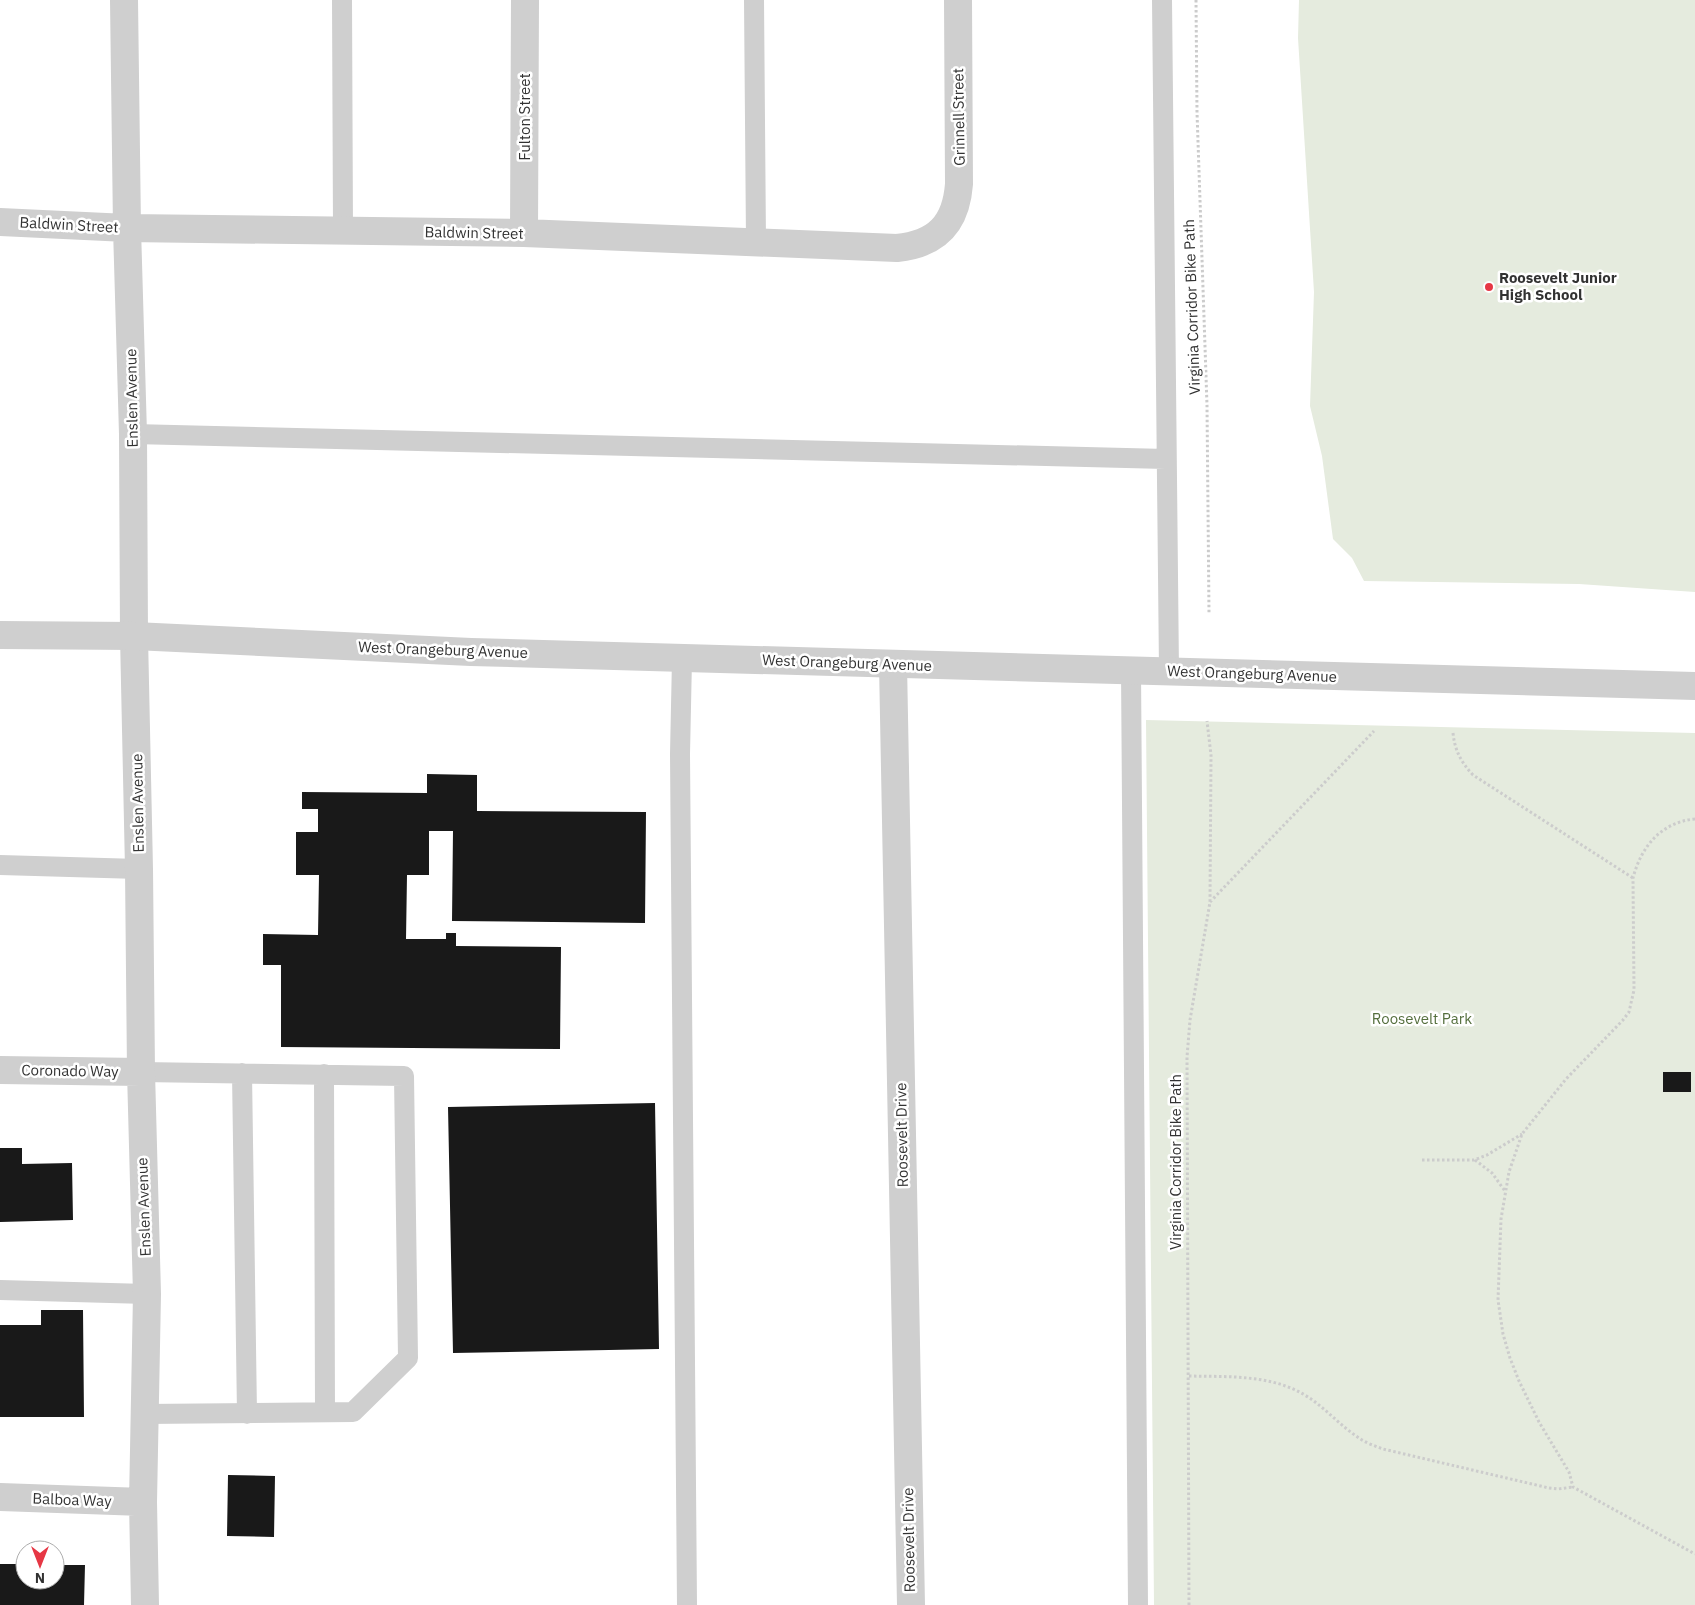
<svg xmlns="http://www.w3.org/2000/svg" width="1695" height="1605" font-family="'IBM Plex Sans',sans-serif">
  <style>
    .green { fill: #e5ebde }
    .building { fill: #191919 }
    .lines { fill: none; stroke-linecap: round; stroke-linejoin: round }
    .path { stroke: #ccc; stroke-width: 3; stroke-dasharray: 2.5 2.5; stroke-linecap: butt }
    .service { stroke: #cfcfcf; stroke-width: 20 }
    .minor { stroke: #cfcfcf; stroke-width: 28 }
    .tertiary { stroke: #cfcfcf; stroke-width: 28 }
    .poi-dot { fill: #e63744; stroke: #fff; stroke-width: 2 }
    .labels { text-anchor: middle; stroke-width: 5; stroke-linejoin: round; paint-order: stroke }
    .street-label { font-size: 15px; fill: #323232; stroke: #fff }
    .poi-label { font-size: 15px; font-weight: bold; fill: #323232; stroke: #fff; text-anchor: start }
    .park-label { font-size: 15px; fill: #556f3e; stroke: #fff }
  </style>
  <rect width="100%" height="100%" fill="#fff"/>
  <path class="green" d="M1299,0H1695V592L1579,584L1364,581L1352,558L1333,539L1322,456L1310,406L1314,292L1298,38Z
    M1146,720L1695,733V1605H1154Z"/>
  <path class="building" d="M427,774L477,775V811L646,812L645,923L452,921L453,831H429V875H407L406,939H446V933H456V946L561,947L560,1049L281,1047V965H263V934L318,935L319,875H296V832H318V809H302V792L427,793Z
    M1663,1072H1691V1092H1663Z
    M655,1103L659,1349L453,1353L448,1107Z
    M0,1148H22V1164L72,1163L73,1220L0,1222Z
    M41,1310H83L84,1417H0V1325H41Z
    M228,1475L275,1476L274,1537L227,1536Z
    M0,1564H25V1580H55V1565H85L84,1605H0Z"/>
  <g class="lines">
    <path class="path" d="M1196,0L1197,112L1207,405L1209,613
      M1453,733C1455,751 1461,762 1473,775L1633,878
      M1695,819C1661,822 1641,847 1633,878L1634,990L1629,1012L1623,1020L1566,1079L1522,1134L1509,1172L1501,1219L1498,1300L1503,1334L1510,1358L1519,1381L1539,1422L1569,1472L1573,1487L1695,1554
      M1210,902L1374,731
      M1422,1160H1474L1487,1155L1522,1134
      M1475,1160L1492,1173L1505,1191
      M1189,1376C1231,1377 1275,1374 1311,1399C1328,1411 1342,1427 1359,1438C1366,1443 1375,1446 1383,1449L1549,1488L1558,1489L1573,1487
      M1189,1605L1187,1057L1190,1020L1210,902L1211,755L1207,721"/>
    <path class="service" d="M342,0L343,230
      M754,0L756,242
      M1162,0L1169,671
      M133,434L1166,459
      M682,659L680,754L687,1605
      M1131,670L1138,1605
      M0,865L139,869
      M141,1072L404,1076L408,1358L353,1412L144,1414
      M242,1073L247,1414
      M324,1074L325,1412
      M0,1290L147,1294"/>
    <path class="minor" d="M124,0L127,228L133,434L134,636L139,869L141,1072L147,1294L143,1502L145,1605
      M0,222L127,228L524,233L897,248C937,244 956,224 959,184L958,0
      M524,233L525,0
      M893,664L911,1605
      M0,1070L141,1072
      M0,1497L143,1502"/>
    <path class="tertiary" d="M0,635L134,636L471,652L1695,686"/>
  </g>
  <circle class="poi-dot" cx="1489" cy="287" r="5"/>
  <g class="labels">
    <g class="street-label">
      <text transform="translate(525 117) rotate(-90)" y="5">Fulton Street</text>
      <text transform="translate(959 117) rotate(-91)" y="5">Grinnell Street</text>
      <text transform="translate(69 225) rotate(3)" y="5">Baldwin Street</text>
      <text transform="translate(474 233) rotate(1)" y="5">Baldwin Street</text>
      <text transform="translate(1192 307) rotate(-92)" y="5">Virginia Corridor Bike Path</text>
      <text transform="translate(132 398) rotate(-91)" y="5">Enslen Avenue</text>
      <text transform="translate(443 650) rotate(2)" y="5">West Orangeburg Avenue</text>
      <text transform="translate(847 663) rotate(2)" y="5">West Orangeburg Avenue</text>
      <text transform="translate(1252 674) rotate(2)" y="5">West Orangeburg Avenue</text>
      <text transform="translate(138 803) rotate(-91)" y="5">Enslen Avenue</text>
      <text transform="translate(70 1071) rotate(1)" y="5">Coronado Way</text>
      <text transform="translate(902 1135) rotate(-91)" y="5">Roosevelt Drive</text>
      <text transform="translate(1176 1162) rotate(-90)" y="5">Virginia Corridor Bike Path</text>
      <text transform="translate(144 1207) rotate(-92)" y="5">Enslen Avenue</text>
      <text transform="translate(72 1500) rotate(2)" y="5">Balboa Way</text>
      <text transform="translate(909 1540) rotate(-91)" y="5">Roosevelt Drive</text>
    </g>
    <g class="poi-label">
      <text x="1499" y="283">Roosevelt Junior<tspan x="1499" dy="17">High School</tspan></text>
    </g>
    <g class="park-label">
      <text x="1422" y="1024">Roosevelt Park</text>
    </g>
  </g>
  <g transform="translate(40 1565) rotate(180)"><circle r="24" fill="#ffffff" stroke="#adadad"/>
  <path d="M0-4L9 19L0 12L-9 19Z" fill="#e63744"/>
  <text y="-8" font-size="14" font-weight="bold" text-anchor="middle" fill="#323232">N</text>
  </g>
</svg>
